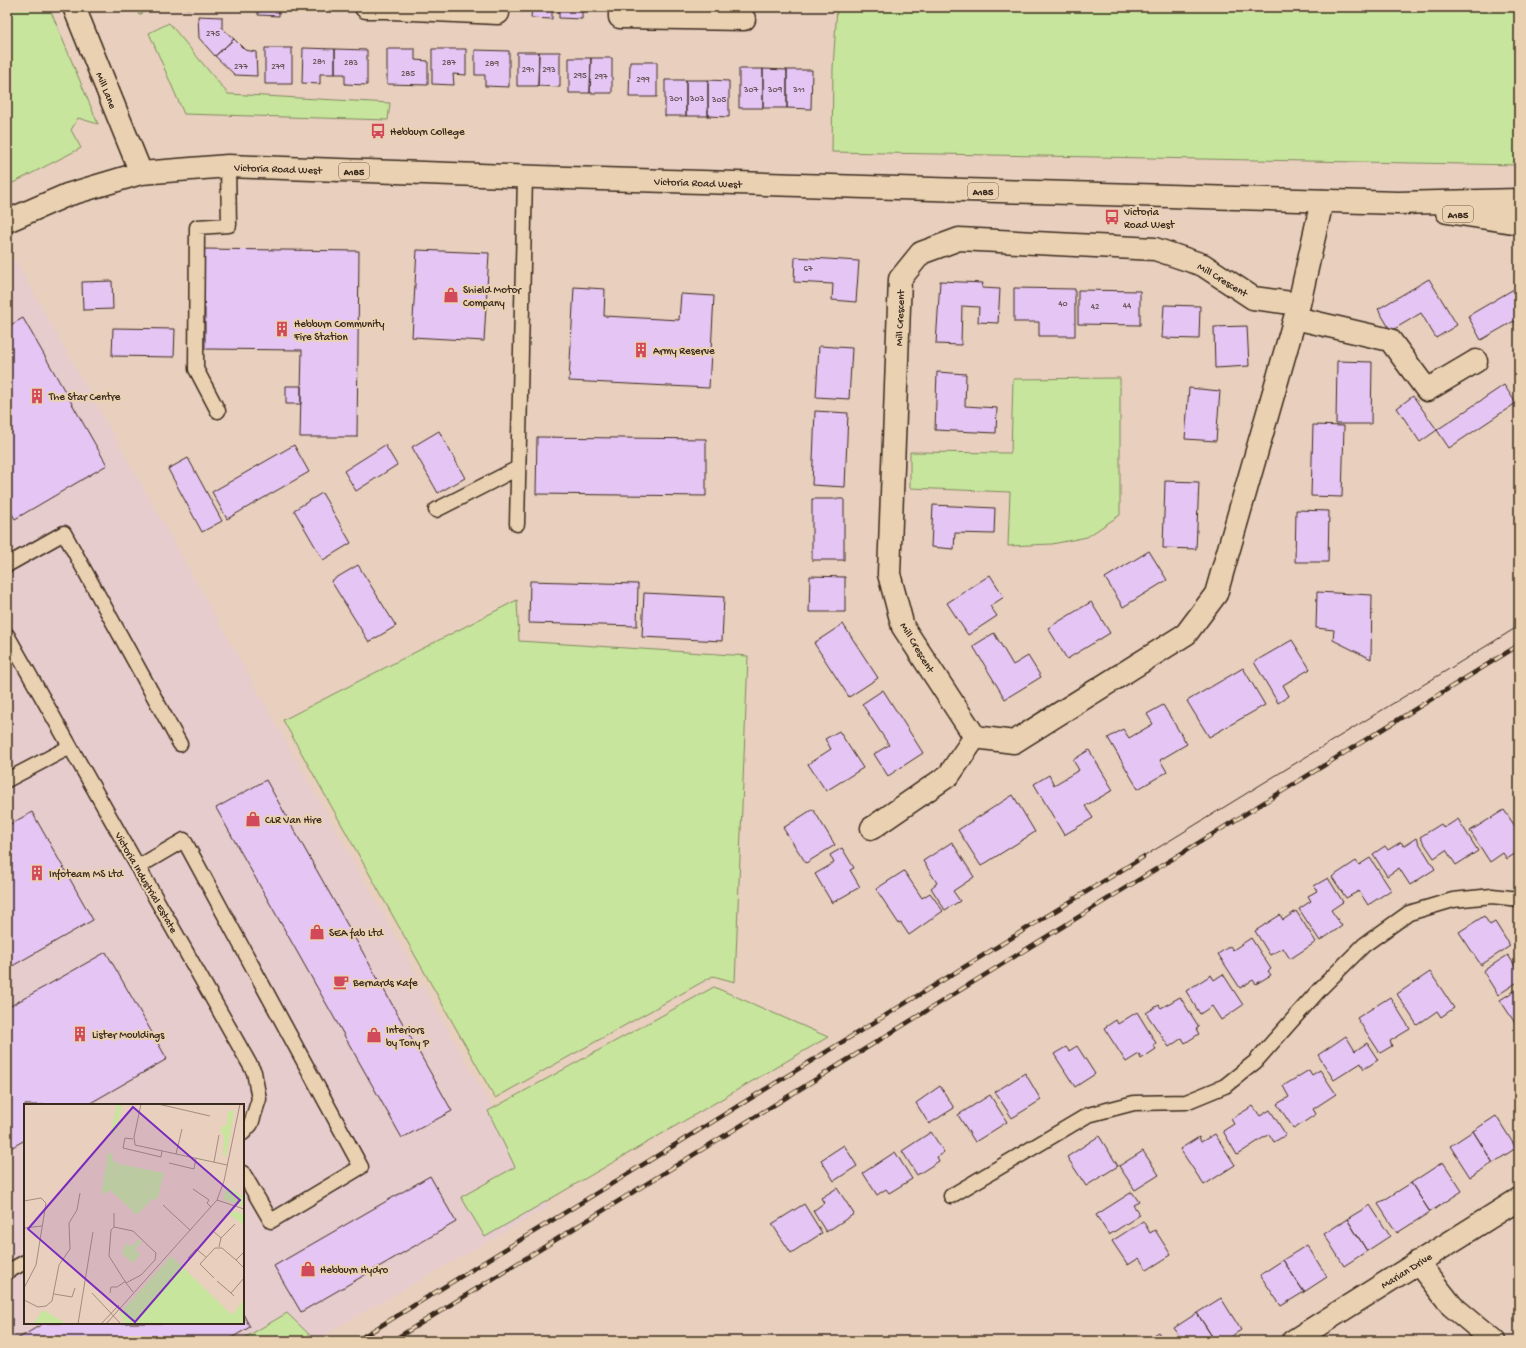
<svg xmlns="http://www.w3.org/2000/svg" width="1526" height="1348" font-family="'Gochi Hand',sans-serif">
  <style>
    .built { fill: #e7ccce; fill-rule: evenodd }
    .green { fill: #c7e59d; stroke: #81885e }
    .building { fill: #e5c5f3; stroke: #3b2a1e }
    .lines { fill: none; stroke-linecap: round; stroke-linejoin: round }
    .lane-casing { stroke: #3b2a1e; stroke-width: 17 }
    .street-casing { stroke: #3b2a1e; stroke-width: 25 }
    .secondary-casing { stroke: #3b2a1e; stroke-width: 25 }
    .primary-casing { stroke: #3b2a1e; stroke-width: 25 }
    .lane { stroke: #e9d1b1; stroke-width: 14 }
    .street { stroke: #e9d1b1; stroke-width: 22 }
    .secondary { stroke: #e9d1b1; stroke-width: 22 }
    .primary { stroke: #e9d1b1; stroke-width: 22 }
    .tram { stroke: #3b2a1e; stroke-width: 1 }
    .rail-casing { stroke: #3b2a1e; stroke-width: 4.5 }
    .rail { stroke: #e9d1b1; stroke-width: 3; stroke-dasharray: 9; stroke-linecap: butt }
    .labels { text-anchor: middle; stroke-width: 4; stroke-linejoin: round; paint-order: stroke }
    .number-label { font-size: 9px; fill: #665153 }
    .shield { fill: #e9d1b1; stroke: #6f5c4a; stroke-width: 1 }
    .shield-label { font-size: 10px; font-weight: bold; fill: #3b2a1e }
    .street-label { font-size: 11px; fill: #3b2a1e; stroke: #e9d1b1 }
    .poi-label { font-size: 11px; fill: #3b2a1e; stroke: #e9d1b1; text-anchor: start }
    .inset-road { fill: none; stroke: #a38d7e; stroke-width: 1 }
    .view { fill: #7b2cbf; fill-opacity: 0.15; stroke: #7b2cbf; stroke-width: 2 }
    .inset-edge { fill: none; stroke: #3b2a1e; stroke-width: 2 }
  </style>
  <rect width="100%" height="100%" fill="#e8cfbe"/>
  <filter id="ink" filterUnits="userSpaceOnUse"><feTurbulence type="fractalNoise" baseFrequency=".025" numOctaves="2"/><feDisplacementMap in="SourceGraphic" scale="8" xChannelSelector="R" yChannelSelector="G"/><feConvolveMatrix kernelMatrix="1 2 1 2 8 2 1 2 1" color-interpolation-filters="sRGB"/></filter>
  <g filter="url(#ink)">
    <path class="built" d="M15,260L548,1207L313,1341H7V264ZM25,1105H243V1323H25Z"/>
    <path class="green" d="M7,7H49L98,124L78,118L71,130L81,148L7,186Z
      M136,7H153L139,15Z
      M837,7H1519V165L832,152L833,68Z
      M169,23L228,94L390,103L388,120L184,114L149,33Z
      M1120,378V515L1087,537L1052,544L1008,546L1010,492L910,488V452L1011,453L1013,379Z
      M517,600L519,641L748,656L735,982L713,976L495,1098L283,720Z
      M714,987L828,1037L485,1237L461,1197L515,1167L488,1111Z
      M287,1313L316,1341H239Z"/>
    <path class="building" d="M186,7H221V9L186,8Z
      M258,7H279V16L258,15Z
      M532,7H552V19L531,18Z
      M559,7H582V19L559,18Z
      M198,16L222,17V28L234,39L215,56L199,38Z
      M234,39L245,50L256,52L257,76L235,75L215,56Z
      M265,48H292V84H265Z
      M303,48L335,49V74H320V84L302,83Z
      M335,49L367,50V85L345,84V74H335Z
      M387,49H415V60L428,61V85L387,84Z
      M432,49H466V75L453,74L454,85L432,84Z
      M475,50L509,51V87L485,86V75H475Z
      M517,52H539L538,86H517Z
      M539,52H560V87L538,86Z
      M569,58H591L590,93H569Z
      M591,58H612V93H590Z
      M630,62H657V97H629Z
      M739,69H763V108H739Z
      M763,69L787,70V108H763Z
      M787,70H812L811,109L787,108Z
      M665,80H686V116H665Z
      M686,80H708V116H686Z
      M708,80L729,81V117L708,116Z
      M202,249L359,251L357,437H300L302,350L205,349V308H202Z
      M417,250L489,253L484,341L412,337Z
      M795,257L859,261L856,302L832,300L833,284L794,282Z
      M1429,279L1457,325L1436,338L1421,313L1391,331L1378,309Z
      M112,281L113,309L83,310L82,282Z
      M940,281L983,283L982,288L1000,289L998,323L978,322L979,307L962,306L961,345L936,344Z
      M1519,286V330L1514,321L1481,340L1468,316Z
      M574,287L605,289L604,316L679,320L681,294L714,296L709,388L569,381Z
      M1014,288L1075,289V336H1039V322H1014Z
      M1078,290L1140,291V325L1078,324Z
      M1164,305L1200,306L1199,339L1162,338Z
      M23,318L107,465L15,519L7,505V327Z
      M1247,326L1249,366L1215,368L1214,327Z
      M113,328L175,329L174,357L112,356Z
      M819,346L852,348L849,399L816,397Z
      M1337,361L1372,362L1371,424H1336Z
      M937,372L966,374L965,406L997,408L996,433L935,430Z
      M1504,385L1516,403L1449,448L1437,430Z
      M286,386H301V404H286Z
      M1189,388L1220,391L1216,441L1185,439Z
      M1413,396L1437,430L1420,442L1397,408Z
      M815,411L848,413L845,487L812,485Z
      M1313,425L1344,426L1342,497L1311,496Z
      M439,431L465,478L438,493L412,447Z
      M537,437L706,439V496L536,494Z
      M294,445L309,472L227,519L212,492Z
      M385,445L397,465L356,491L344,471Z
      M188,458L222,521L202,532L168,469Z
      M1165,481L1199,482L1196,549L1163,548Z
      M322,493L351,543L323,560L294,510Z
      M812,499H844V560H812Z
      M933,505L995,508L994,534L955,533L954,549L931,547Z
      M1296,510L1329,511L1328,562H1295Z
      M1149,551L1167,580L1123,607L1105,578Z
      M358,565L396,626L369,642L331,581Z
      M990,575L1004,597L990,606L997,616L968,635L947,603Z
      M810,576L845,577V612H809Z
      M530,581L638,584L637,626L529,623Z
      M1317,592L1372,595L1371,659L1333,640L1334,630L1316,628Z
      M644,593L724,597L722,641L642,637Z
      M1091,602L1110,633L1067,659L1048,628Z
      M843,624L878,678L849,697L814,643Z
      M994,633L1013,665L1028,656L1041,677L1005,699L973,646Z
      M1292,640L1310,669L1283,685L1289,696L1278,703L1254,662Z
      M1243,668L1265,705L1209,737L1187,701Z
      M883,690L923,753L888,776L874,754L889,745L862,704Z
      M1163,705L1187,744L1160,760L1167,772L1138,789L1108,738L1123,729L1129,738L1153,724L1147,714Z
      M839,731L863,768L826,791L808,764L831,749L825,739Z
      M1089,750L1113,790L1085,806L1093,818L1064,835L1034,784L1049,775L1054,785L1079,770L1073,760Z
      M266,780L452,1111L402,1138L216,808Z
      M1013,795L1035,832L981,866L958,830Z
      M813,809L835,845L806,863L783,828Z
      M1504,810L1519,832V851L1507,859L1503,853L1490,862L1470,831Z
      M32,812L93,920L7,969V826Z
      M1458,819L1478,851L1456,865L1446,850L1434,858L1420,837L1441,824L1444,828Z
      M1416,838L1435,869L1410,885L1399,868L1387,876L1373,854L1385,846L1388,850L1401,842L1404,846Z
      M952,842L974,877L953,891L960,901L945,910L931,888L937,883L923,861Z
      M842,848L854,868L850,870L860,887L832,903L815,874L834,863L830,855Z
      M1370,858L1391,890L1368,905L1359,891L1346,898L1332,877L1356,861L1359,865Z
      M904,871L922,898L930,893L943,911L909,935L901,923L899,924L876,889Z
      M1328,878L1343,902L1331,910L1342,926L1320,941L1299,909L1311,901L1308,896L1317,891L1314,886Z
      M1296,911L1316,942L1290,959L1283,948L1270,955L1255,931L1280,915L1283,920Z
      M1484,916L1490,925L1495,922L1510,946L1481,965L1459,932Z
      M1251,938L1271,969L1268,971L1271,975L1256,984L1253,980L1240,988L1218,954L1230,946L1233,950Z
      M106,952L167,1059L87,1105H25V1140L7,1150V1008Z
      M1508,955L1519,972V981L1498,995L1483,971Z
      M1430,972L1454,1008L1441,1017L1437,1011L1417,1025L1397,994Z
      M1223,974L1243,1005L1221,1020L1212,1006L1200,1014L1186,991L1211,975L1214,980Z
      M1519,988V1029L1500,1000Z
      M1180,997L1199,1027L1196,1029L1199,1034L1185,1043L1182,1038L1169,1047L1146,1013L1159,1005L1161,1008Z
      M1390,997L1410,1029L1390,1041L1392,1046L1380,1053L1357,1018Z
      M1137,1012L1156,1043L1153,1045L1156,1049L1141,1059L1139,1054L1126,1062L1104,1028L1116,1020L1118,1024Z
      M1346,1036L1355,1051L1367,1043L1378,1060L1364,1069L1361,1063L1334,1080L1318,1055Z
      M1077,1046L1095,1074L1075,1087L1054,1054L1066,1047L1069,1051Z
      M1309,1070L1312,1075L1320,1070L1336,1094L1313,1109L1316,1114L1294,1129L1277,1104L1289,1097L1283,1086Z
      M1025,1073L1041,1100L1012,1118L995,1092Z
      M940,1086L954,1108L929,1124L916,1103Z
      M990,1095L1007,1122L975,1142L958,1115Z
      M1519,1103V1111L1515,1105Z
      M1253,1106L1260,1116L1270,1110L1286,1135L1274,1142L1269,1134L1237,1155L1223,1131L1234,1124L1231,1119Z
      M1496,1116L1516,1148L1493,1163L1473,1131Z
      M1473,1131L1493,1163L1470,1177L1450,1146Z
      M931,1132L944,1152L937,1157L939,1161L917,1175L902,1151Z
      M1215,1134L1235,1165L1204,1185L1180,1149L1199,1137L1201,1142Z
      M1099,1136L1118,1166L1086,1186L1067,1157Z
      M844,1145L857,1166L834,1181L821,1160Z
      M1143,1151L1159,1175L1135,1190L1119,1166Z
      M895,1152L912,1179L889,1193L886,1189L877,1195L863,1173Z
      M1443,1162L1462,1191L1430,1212L1411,1183Z
      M430,1176L456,1222L301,1312L274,1266Z
      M1411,1183L1430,1212L1397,1233L1378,1204Z
      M837,1188L854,1214L826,1232L813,1211L824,1203L821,1198Z
      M1132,1192L1139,1202L1133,1205L1140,1215L1109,1235L1096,1215Z
      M804,1204L822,1233L791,1253L772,1224Z
      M1370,1205L1390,1236L1367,1251L1347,1219Z
      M1347,1219L1367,1251L1344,1266L1324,1234Z
      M1143,1221L1150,1233L1155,1230L1171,1255L1147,1270L1139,1258L1128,1265L1112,1241Z
      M1307,1245L1327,1277L1304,1292L1283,1260Z
      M1283,1260L1304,1292L1281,1306L1260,1275Z
      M1221,1298L1241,1330L1224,1341H1215L1197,1313Z
      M1197,1313L1215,1341H1183L1174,1328Z
      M243,1314L250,1327L226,1341H14L44,1323H243Z
      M1158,1332L1164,1341H1144Z"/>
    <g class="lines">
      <defs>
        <path id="lane" d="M218,411L196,369L197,227L229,225L228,166
          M436,510L518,468
          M517,524L525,177
          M7,565L64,533L180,744
          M7,635L254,1072L259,1099L251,1124L243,1133
          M7,780L70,747
          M138,867L184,840L361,1167L271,1221L243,1173
          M951,1196L1088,1115L1134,1103L1186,1102L1225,1086L1255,1062L1320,989L1364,945L1409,913L1453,900L1492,896L1519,899
          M7,1272L25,1262"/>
        <path id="street" d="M366,7H392
          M620,7V17L744,19
          M392,8L498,13
          M1299,304L1253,298L1203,265L1155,249L959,239L921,253L900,279L889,574L903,627L975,737L1014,742L1186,634L1216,594L1299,304L1322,201
          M1295,318L1390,340L1427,390L1476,361
          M872,828L949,775L975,737
          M1417,1262L1452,1306L1494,1341
          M1293,1341L1519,1199"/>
        <path id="secondary" d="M74,7L141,173"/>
        <path id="primary" d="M1447,212L1519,223
          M7,221L67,195L141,173L228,166L567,178L1398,203L1519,200"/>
      </defs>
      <use href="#lane" class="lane-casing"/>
      <use href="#street" class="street-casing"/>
      <use href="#secondary" class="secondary-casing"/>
      <use href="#primary" class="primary-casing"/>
      <use href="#lane" class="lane"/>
      <use href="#street" class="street"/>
      <use href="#secondary" class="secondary"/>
      <use href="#primary" class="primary"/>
      <path class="tram" d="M1143,857L1519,626"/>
      <defs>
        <path id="rail" d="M356,1341L1143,857
          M392,1341L1519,645"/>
      </defs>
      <use href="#rail" class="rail-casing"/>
      <use href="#rail" class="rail"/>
    </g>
  </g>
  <defs>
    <symbol id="bus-bare" viewBox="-9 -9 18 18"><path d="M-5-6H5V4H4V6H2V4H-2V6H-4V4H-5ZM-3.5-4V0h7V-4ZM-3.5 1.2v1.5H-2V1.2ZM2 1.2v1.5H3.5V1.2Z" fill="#d1495b" stroke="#e9d1b1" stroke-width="2.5" paint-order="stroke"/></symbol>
    <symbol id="shop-bare" viewBox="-9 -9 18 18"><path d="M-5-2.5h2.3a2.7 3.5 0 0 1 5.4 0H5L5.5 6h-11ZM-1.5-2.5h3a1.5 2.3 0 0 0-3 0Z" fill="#d1495b" stroke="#e9d1b1" stroke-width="2.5" paint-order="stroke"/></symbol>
    <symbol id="building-bare" viewBox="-9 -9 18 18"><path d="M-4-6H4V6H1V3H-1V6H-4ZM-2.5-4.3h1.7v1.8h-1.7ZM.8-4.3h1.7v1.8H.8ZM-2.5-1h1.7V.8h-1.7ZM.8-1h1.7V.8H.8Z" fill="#d1495b" stroke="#e9d1b1" stroke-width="2.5" paint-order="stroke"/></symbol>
    <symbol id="cafe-bare" viewBox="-9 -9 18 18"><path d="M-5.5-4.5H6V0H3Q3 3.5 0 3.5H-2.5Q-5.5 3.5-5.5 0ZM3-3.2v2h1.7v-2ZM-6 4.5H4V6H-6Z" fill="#d1495b" stroke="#e9d1b1" stroke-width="2.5" paint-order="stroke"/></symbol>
  </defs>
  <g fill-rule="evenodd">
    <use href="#bus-bare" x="367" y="120" width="22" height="22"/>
    <use href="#bus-bare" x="1101" y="206" width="22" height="22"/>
    <use href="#shop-bare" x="440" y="284" width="22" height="22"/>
    <use href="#building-bare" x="271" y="318" width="22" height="22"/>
    <use href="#building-bare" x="630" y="339" width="22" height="22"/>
    <use href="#building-bare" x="26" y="385" width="22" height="22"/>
    <use href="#shop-bare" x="242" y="808" width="22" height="22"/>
    <use href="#building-bare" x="26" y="862" width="22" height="22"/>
    <use href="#shop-bare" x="306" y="921" width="22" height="22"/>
    <use href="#cafe-bare" x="330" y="971" width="22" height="22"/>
    <use href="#building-bare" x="69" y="1023" width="22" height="22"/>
    <use href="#shop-bare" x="363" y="1024" width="22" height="22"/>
    <use href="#shop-bare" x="297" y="1258" width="22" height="22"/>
  </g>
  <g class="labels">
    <g class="number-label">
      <text x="213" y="36">275</text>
      <text x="319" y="64">281</text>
      <text x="351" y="65">283</text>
      <text x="449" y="65">287</text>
      <text x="492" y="66">289</text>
      <text x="241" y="69">277</text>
      <text x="278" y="69">279</text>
      <text x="528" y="72">291</text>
      <text x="549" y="72">293</text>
      <text x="408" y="76">285</text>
      <text x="580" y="78">295</text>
      <text x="601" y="79">297</text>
      <text x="643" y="82">299</text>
      <text x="751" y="92">307</text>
      <text x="775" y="92">309</text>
      <text x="799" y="92">311</text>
      <text x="676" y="101">301</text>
      <text x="697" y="101">303</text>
      <text x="719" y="102">305</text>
      <text x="808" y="271">67</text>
      <text x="1063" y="306">40</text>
      <text x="1127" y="308">44</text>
      <text x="1095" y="309">42</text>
    </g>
    <g class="shield">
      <rect x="339" y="163" width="30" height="16" rx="3"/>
      <rect x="968" y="183" width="30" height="16" rx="3"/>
      <rect x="1443" y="206" width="30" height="16" rx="3"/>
    </g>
    <g class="shield-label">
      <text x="354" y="175">A185</text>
      <text x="983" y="195">A185</text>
      <text x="1458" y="218">A185</text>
    </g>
    <g class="street-label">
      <text transform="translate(107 90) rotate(68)" y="4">Mill Lane</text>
      <text transform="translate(278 168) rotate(2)" y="4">Victoria Road West</text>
      <text transform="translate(698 182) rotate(2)" y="4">Victoria Road West</text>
      <text transform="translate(1223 279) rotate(31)" y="4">Mill Crescent</text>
      <text transform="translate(899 318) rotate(-88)" y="4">Mill Crescent</text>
      <text transform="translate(918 647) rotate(59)" y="4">Mill Crescent</text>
      <text transform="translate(147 882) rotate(60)" y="4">Victoria Industrial Estate</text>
      <text transform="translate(1406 1270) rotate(-32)" y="4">Marian Drive</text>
    </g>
    <g class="poi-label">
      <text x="390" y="135">Hebburn College</text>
      <text x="1124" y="215">Victoria<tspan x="1124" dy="13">Road West</tspan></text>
      <text x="463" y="293">Shield Motor<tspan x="463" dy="13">Company</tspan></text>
      <text x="294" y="327">Hebburn Community<tspan x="294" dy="13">Fire Station</tspan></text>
      <text x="653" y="354">Army Reserve</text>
      <text x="49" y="400">The Star Centre</text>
      <text x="265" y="823">CLR Van Hire</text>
      <text x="49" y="877">Infoteam MS Ltd</text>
      <text x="329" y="936">SEA fab Ltd</text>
      <text x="353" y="986">Bernards Kafe</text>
      <text x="386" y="1033">Interiors<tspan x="386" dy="13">by Tony P</tspan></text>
      <text x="92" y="1038">Lister Mouldings</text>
      <text x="320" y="1273">Hebburn Hydro</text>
    </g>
  </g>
  <g transform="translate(24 1104)">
    <rect width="220" height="220" fill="#e8cfbe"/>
    <path d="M93,0H98L92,28L87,29ZM204,7H210L202,52L199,51L200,32L197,28L198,22L203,21ZM84,49L89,50L88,57L94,58L89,85L77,91ZM95,60L140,69L133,96L129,94L113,111L87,87ZM202,82L220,93V102L200,96ZM206,106L220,111V121L205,110ZM115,135L118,138L111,145L116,151L109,159L98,150L99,146L103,139L108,143ZM147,152L208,211L220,196V220H100L96,209ZM19,206L43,220H9Z" fill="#c7e59d"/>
    <path class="inset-road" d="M117,0L110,33L111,41L203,61M134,0L186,12M109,35L101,34L99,44L137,53L138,47M152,50L158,25M190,58L195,31M145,59L170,65L172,54M169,85L185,96L183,99L187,103M193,96L220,105M0,97L17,94L22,99L12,161L0,184M139,101L166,126M90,109V123M195,120L189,127L197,134M0,124L18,122M195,143L197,134L211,120M220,148L212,156L220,164M164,154L172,145L182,153M190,174L176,160L191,144H198L212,156M193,177L207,189M102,179L117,171L131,156L132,149L109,127L90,123L87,126L85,152L102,179L109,188M68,189L97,220M86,189L87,183H93L102,177M30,190L48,193L51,184M210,192L207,189L220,174M0,196L14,203L22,202L28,197L35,161L46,145L45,119L53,106L56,89M54,220L69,128M77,220L95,201M82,220L193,96L200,77L216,0"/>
    <path class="view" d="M109,3L216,96L111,218L4,125Z"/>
    <rect width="220" height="220" class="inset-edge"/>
  </g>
  <rect width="1526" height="1348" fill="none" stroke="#e9d1b1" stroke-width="24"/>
  <rect x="12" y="12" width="1502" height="1324" fill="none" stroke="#3b2a1e" stroke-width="1.5" filter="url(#ink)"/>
</svg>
